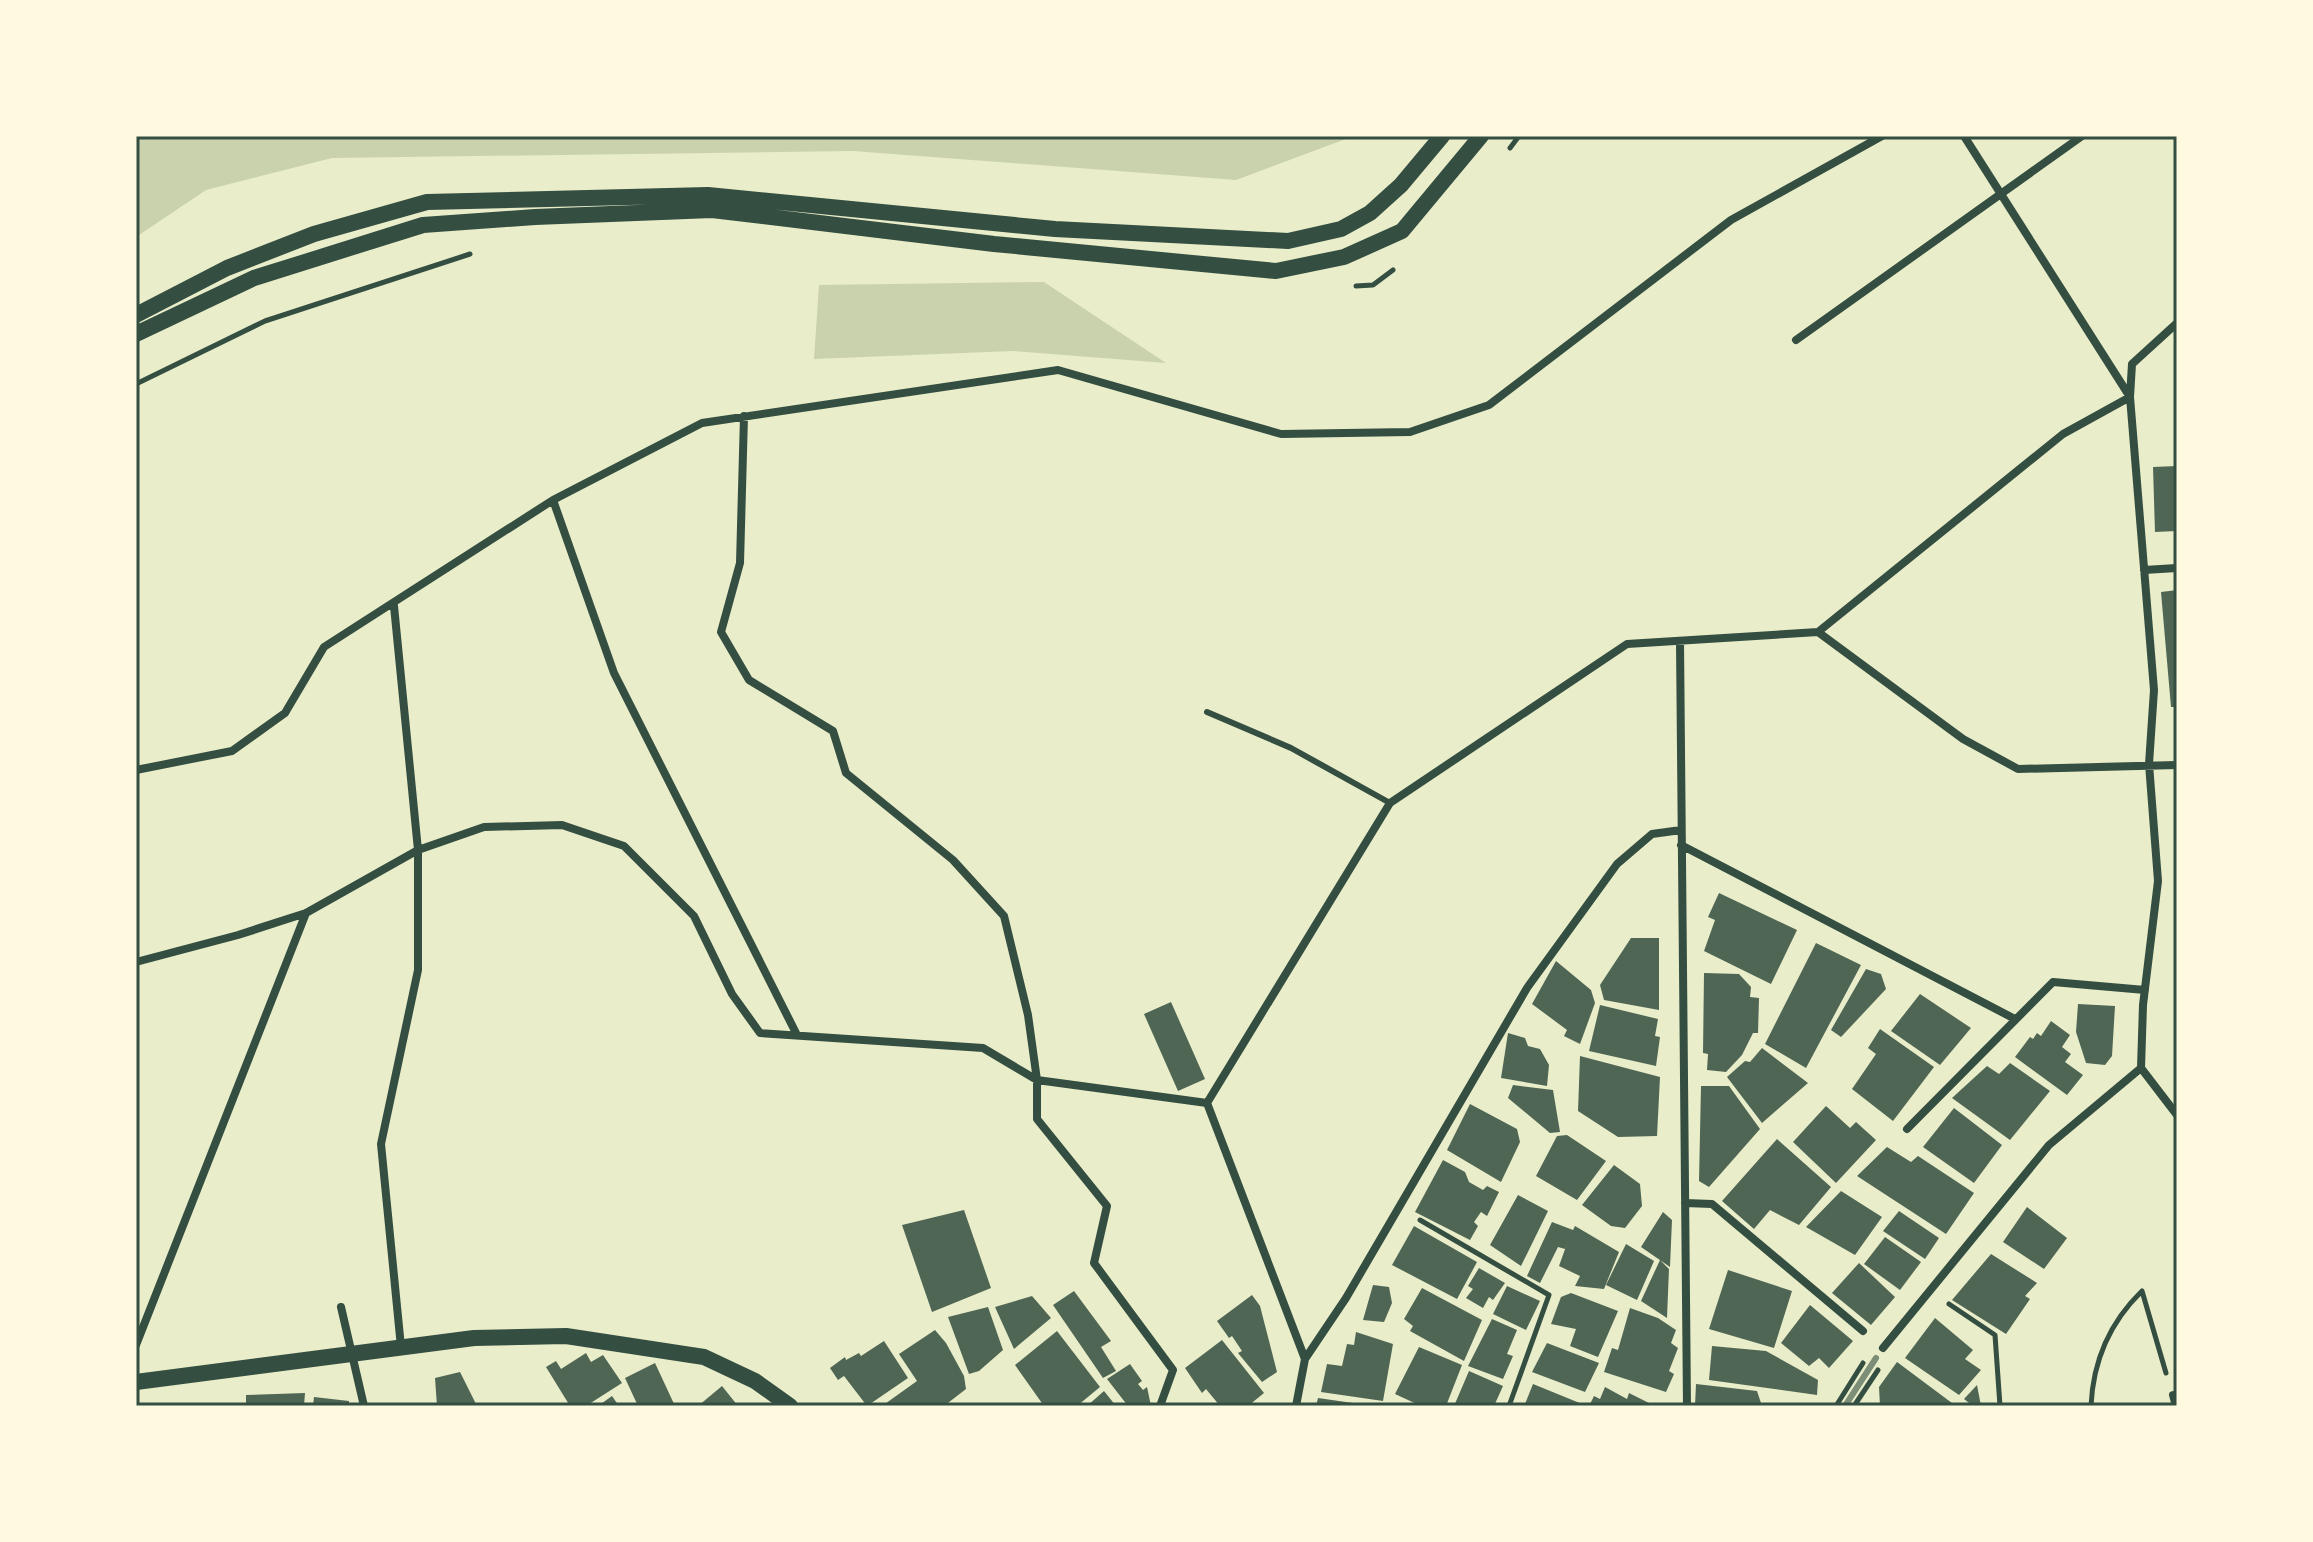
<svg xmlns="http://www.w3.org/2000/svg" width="2313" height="1542" font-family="'Space Grotesk',sans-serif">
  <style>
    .green { fill: #cad2ad }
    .building { fill: #4f6655 }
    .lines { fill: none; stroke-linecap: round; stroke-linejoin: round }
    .path { stroke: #344e41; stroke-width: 5 }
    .service { stroke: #344e41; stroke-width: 6 }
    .minor { stroke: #344e41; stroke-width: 8 }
    .secondary { stroke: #344e41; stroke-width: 16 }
    .rail { stroke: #7c8e77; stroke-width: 6 }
    .neatline { fill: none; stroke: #344e41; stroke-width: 3 }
  </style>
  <rect width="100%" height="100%" fill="#e9edc9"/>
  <path class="green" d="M136,136H1354L1236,180L853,151L332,158L206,190L136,237Z
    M1044,282L1166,363L1013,351L814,359L819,285Z"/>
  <path class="building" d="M2177,466V531L2155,532L2153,467Z
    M2177,590V707H2171L2161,592Z
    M1719,893L1797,930L1771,984L1704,951L1715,920L1708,917Z
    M1631,938H1659V1010L1604,1000L1600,985Z
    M1816,943L1861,965L1806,1068L1765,1044Z
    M1556,961L1591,990L1595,1003L1580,1044L1564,1036L1567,1030L1532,1004Z
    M1866,969L1881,974L1886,989L1841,1037L1831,1030Z
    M1704,973L1739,974L1751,987L1750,997L1759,998L1758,1033H1753L1742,1055L1726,1072L1707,1070L1708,1054L1703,1053Z
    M1920,994L1971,1028L1940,1065L1891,1031Z
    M1171,1002L1205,1079L1178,1091L1144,1014Z
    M2078,1004L2115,1006L2112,1056L2105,1065L2086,1063L2076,1032Z
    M1600,1005L1658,1019L1655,1036L1660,1037L1656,1066L1589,1051Z
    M2051,1021L2070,1035L2062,1047L2071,1054L2065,1062L2083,1075L2067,1095L2015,1057L2030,1037L2033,1039L2037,1033L2041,1036Z
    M1880,1029L1934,1067L1893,1121L1852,1089L1876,1054L1868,1048Z
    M1508,1033L1525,1038L1528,1046L1540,1049L1549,1065L1547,1086L1501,1078Z
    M1762,1048L1808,1083L1762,1123L1727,1077L1745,1061L1750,1062Z
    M1580,1056L1660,1077L1657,1136L1618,1137L1578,1111Z
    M2010,1063L2050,1091L2010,1140L1952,1098L1987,1066L1999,1074Z
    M1513,1085L1553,1090L1560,1132L1550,1133L1508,1098Z
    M1701,1086H1729L1760,1129L1709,1187L1699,1181Z
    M1470,1104L1517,1129L1520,1142L1501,1182L1447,1150Z
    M1826,1106L1850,1128L1856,1122L1876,1140L1836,1183L1793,1142Z
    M1954,1108L2002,1145L1974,1183L1923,1147Z
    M1567,1135L1606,1161L1577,1200L1536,1176L1557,1136Z
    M1777,1139L1831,1187L1799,1225L1770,1210L1754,1229L1722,1201Z
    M1887,1147L1911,1162L1918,1156L1974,1193L1946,1234L1857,1176Z
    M1443,1160L1465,1172L1469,1182L1483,1190L1487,1186L1499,1192L1487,1216L1481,1212L1474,1222L1478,1226L1470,1240L1415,1212Z
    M1614,1165L1640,1184L1642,1206L1625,1228L1611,1226L1582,1205Z
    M1841,1191L1882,1217L1855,1255L1806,1227Z
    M1518,1195L1548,1211L1521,1266L1490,1245Z
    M2027,1207L2067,1238L2044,1269L2003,1242Z
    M964,1210L991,1288L932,1312L902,1225Z
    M1899,1211L1939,1238L1925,1259L1883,1231Z
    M1663,1212L1672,1220L1670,1267L1641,1247Z
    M1552,1222L1573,1230L1575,1226L1619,1252L1604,1289L1575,1286L1580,1276L1559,1266L1569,1238L1565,1249L1558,1247L1540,1283L1527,1276Z
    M1414,1226L1477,1262L1457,1299L1392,1265Z
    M1885,1237L1921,1262L1900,1290L1864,1264Z
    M1626,1244L1654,1261L1637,1300L1606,1285Z
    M1991,1254L2037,1283L2025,1296L2030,1299L2006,1334L1952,1300Z
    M1660,1260L1669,1269L1667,1318L1641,1301Z
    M1859,1263L1895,1297L1871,1325L1832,1293Z
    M1479,1268L1505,1283L1493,1300L1489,1297L1483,1308L1466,1298L1473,1289L1468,1286Z
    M1728,1270L1792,1291L1774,1348L1709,1329Z
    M1373,1285L1389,1287L1392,1303L1384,1322L1363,1320Z
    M1507,1286L1540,1301L1526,1330L1493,1314Z
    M1422,1288L1482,1320L1464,1361L1410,1331L1413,1326L1404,1319Z
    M1074,1291L1111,1341L1101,1347L1116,1371L1103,1378L1053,1305Z
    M1571,1293L1618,1311L1598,1357L1570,1346L1576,1329L1551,1324L1561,1297Z
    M1252,1295L1260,1306L1277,1372L1262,1382L1238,1353L1242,1351L1232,1336L1229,1338L1217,1321Z
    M1032,1296L1051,1318L1014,1349L995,1307Z
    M1810,1305L1853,1341L1829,1368L1819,1358L1809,1366L1781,1343Z
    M988,1307L1003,1350L979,1371L969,1374L948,1317Z
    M1630,1308L1658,1318L1676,1330L1671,1343L1678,1348L1669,1371L1674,1374L1666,1392L1604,1372L1612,1348L1618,1350Z
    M1935,1318L1973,1350L1965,1359L1981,1370L1959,1395L1905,1358Z
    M1492,1319L1517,1330L1507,1354L1513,1356L1503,1379L1468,1366Z
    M935,1330L946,1343L964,1376L966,1389L944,1406H882L917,1381L899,1354Z
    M1057,1331L1100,1387L1077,1406H1044L1015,1365Z
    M1356,1332L1393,1344L1383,1401L1321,1392L1327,1364L1342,1366L1347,1344L1354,1345Z
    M1222,1340L1264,1393L1248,1406L1227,1403L1220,1406L1206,1389L1202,1393L1185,1368Z
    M884,1341L908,1378L867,1406L844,1376L838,1380L830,1368L845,1357L846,1360L859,1353L861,1356Z
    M1547,1343L1599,1363L1585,1392L1532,1372Z
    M1712,1346L1766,1351L1818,1380L1817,1395L1709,1380Z
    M1419,1347L1462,1365L1446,1406H1421L1395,1394Z
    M586,1353L591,1362L603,1355L622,1383L586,1406H570L546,1367L556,1361L561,1369Z
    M1897,1362L1956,1406H1880L1879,1387Z
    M655,1363L675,1406H638L625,1378Z
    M1130,1364L1142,1381L1138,1384L1143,1390L1147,1387L1151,1406H1128L1107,1379Z
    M1469,1371L1503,1386L1494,1406H1454Z
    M460,1372L477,1406H437L435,1378Z
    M1533,1384L1587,1406H1520L1525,1404Z
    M1696,1384L1757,1391L1762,1406H1695Z
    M1977,1385L1981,1406H1973L1964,1399Z
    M722,1386L738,1406H698Z
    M1605,1387L1627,1399L1629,1393L1655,1406H1589L1594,1396L1600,1399Z
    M1104,1391L1116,1406H1087Z
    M305,1393L304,1406H246V1395Z
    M612,1396L619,1406H598Z
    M314,1397L349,1401V1406H313Z
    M1318,1398L1360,1404V1406H1316Z"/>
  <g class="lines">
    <path class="path" d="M1510,148L1519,136
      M1356,286L1373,285L1393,270
      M136,384L265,321L470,254
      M1420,1220L1549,1295L1509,1406
      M1949,1304L1995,1335L2000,1406
      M1836,1406L1863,1363
      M1854,1406L1878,1370
      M2091,1406C2093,1362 2110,1322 2142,1291L2166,1373"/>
    <path class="service" d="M1207,712L1291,748L1390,803"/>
    <path class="minor" d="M1796,340L2082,136
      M744,416L740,563L721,632L749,680L833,731L846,773L953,860L1004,916L1028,1015L1037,1080V1119L1107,1206L1094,1263L1173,1370L1160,1406
      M553,500L702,423L1058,370L1281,434L1410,432L1489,405L1731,220L1882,136
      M2144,570L2177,568
      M394,606L418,850V970L381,1144L401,1347
      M1818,632L1963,739L2018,769L2177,765
      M1680,641L1687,1406
      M136,770L232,751L285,713L324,647L553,500L614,673L796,1033
      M1681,845L2015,1019
      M136,962L238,935L306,913L418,850L484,827L562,825L624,846L694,916L732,994L760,1033L983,1048L1037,1080L1207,1103
      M2141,1068L2177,1115
      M1907,1129L2053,982L2145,990
      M1685,1203L1712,1204L1863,1331
      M341,1307L364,1406
      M136,1345L306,913
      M1883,1348L2049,1145L2141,1068L2143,1005L2158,881L2149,764L2154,690L2130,397L1964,136
      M1305,1359L1346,1298L1527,988L1617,864L1652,834L1681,830
      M2173,1395L2176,1406
      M1296,1406L1305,1359L1207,1103L1390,803L1627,644L1818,632L2063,434L2130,397L2132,364L2177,323"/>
    <path class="secondary" d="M136,315L227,268L314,234L427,202L708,195L1055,229L1288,241L1341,229L1370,213L1401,185L1442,136
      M136,334L254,278L423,225L535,217L712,210L994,244L1276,271L1344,257L1402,231L1481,136
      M136,1382L474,1338L566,1336L704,1357L755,1381L790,1406"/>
    <path class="rail" d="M1845,1406L1876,1358"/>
  </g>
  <rect width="2313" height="1542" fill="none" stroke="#fefae0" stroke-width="276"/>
  <rect x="138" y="138" width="2037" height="1266" class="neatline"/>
</svg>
